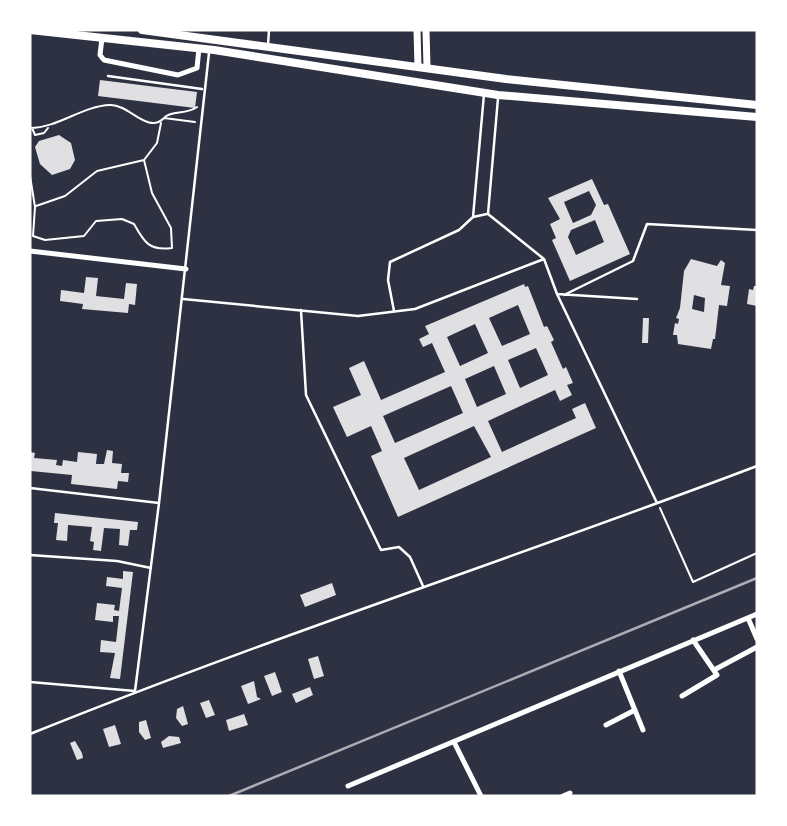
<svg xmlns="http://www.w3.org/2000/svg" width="787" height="826" font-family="'Zilla Slab',serif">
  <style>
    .building { fill: #e0e0e3; fill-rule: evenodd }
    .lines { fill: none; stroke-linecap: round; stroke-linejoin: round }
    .path { stroke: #fff; stroke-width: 2 }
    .service { stroke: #fff; stroke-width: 2.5 }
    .minor { stroke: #fff; stroke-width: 5 }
    .secondary { stroke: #fff; stroke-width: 7 }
    .primary { stroke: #fff; stroke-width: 8 }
    .rail { stroke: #abadb3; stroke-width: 2.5 }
  </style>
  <rect width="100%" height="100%" fill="#2d3142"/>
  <path class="building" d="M100,80L197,92L195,108L98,96Z
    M59,135L71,143L75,160L70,169L52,175L40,164L35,147L39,141Z
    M592,179L604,205L608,204L630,254L570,281L552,240L556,238L550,224L560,219L548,198ZM589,191L596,205L591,215L573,223L564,202ZM595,220L604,242L576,255L568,237L571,230Z
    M691,259L717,266L721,260L725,263L721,285L730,286L727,306L719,305L715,339H713L711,349L678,344L677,335H673L675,323L678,324L679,319L676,318L680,308L684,271ZM694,295L705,298L704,312L692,309Z
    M86,277L98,278L96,296L124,299L126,283L137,284L135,305L129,304L128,313L82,309L83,304L60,301L61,290L84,293Z
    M524,284L525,287L528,286L544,327L547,326L554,340L551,342L563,369L566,367L573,383L567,385L572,395L560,401L555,390L488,421L502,452L576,418L572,409L585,403L596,428L398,517L371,456L382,451L371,426L347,437L333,407L361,395L349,368L364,361L381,400L445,372L432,343L423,347L419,339L429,334L425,326ZM518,305L530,334L502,346L489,318ZM475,324L488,353L460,366L447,337ZM536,348L548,375L520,388L508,360ZM494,366L506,394L477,407L465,379ZM451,386L463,413L395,443L383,416ZM474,426L491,457L419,490L404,458Z
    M754,286H757V306L747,304L749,289L753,290Z
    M643,318H649L648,343H642Z
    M107,450L113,451L112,463L122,464L121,473H129L128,482L118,481L117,489L71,484L72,475L31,471L30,452L35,453L34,458L57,460L56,465L62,466L63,460L77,462L78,452L97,454L96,464H104Z
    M55,513L138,522L137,530H130L128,546L119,545L120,529L104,528L101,551L93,550L94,542L90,541L92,527L68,525L67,541L56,540L58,523H54Z
    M123,571L133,572L120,679L110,678L115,653L100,652L101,640L116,642L119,616H113V622L95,620L97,603L115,605L114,610L119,611L122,588L106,586L107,577L123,579Z
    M332,583L336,595L305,607L300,595Z
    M318,656L324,676L314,679L308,659Z
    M275,672L282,692L272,696L264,676Z
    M254,681L257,697L261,699L248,704L241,686Z
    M310,687L313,695L296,703L292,694Z
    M209,700L215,715L206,718L200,703Z
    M183,706L188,724L182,726L176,718L177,709Z
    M244,714L248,725L229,731L226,720Z
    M146,720L151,738L145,740L139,732V722Z
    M115,725L121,744L109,747L103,729Z
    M169,736L179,737L181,743L163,748L161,742Z
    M75,741L82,753L83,758L77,760L70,743Z"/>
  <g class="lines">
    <path class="path" d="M165,117C172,110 186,115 197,107
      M30,128C58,128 82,106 110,105C129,104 148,135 164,118L195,122
      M32,128L35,135L44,133L48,128
      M30,176L35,207L33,236L45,240L84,236L96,221L122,219L134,224C144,242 149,251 172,248L171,228L152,193L144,160
      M36,206L65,196L97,171L144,160L157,143L161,123
      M660,508L693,582L757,553"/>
    <path class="service" d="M268,45L269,30
      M108,76L202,89
      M498,98L488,214L544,259
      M473,217L487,214
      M557,294L637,299
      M564,295L633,261L647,224L757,230
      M183,299L358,316L415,309L544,259L557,294L657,503
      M301,310L306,395L381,550L399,547L410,557L423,586
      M394,311L388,280L390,262L459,230L473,217L484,94
      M30,488L159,503L209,53
      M30,555L117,561L151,568
      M30,682L135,691L159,503
      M30,734C270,637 515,558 757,466"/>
    <path class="minor" d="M102,38L100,55L104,60L178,75L197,68L199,48
      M30,251L186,269
      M748,618L757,639
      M714,670L757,647
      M619,671L643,730
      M682,696L717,675L693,640
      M606,725L635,710
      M454,742L481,796
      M348,786L757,614
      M563,796L570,793"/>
    <path class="secondary" d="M417,30L418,67
      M426,30L427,67"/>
    <path class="primary" d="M30,30L214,50L498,95L757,117
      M142,30L506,79L757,105"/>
    <path class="rail" d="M229,796L757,578"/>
  </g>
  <rect width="787" height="826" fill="none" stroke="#ffffff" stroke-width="63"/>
</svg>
